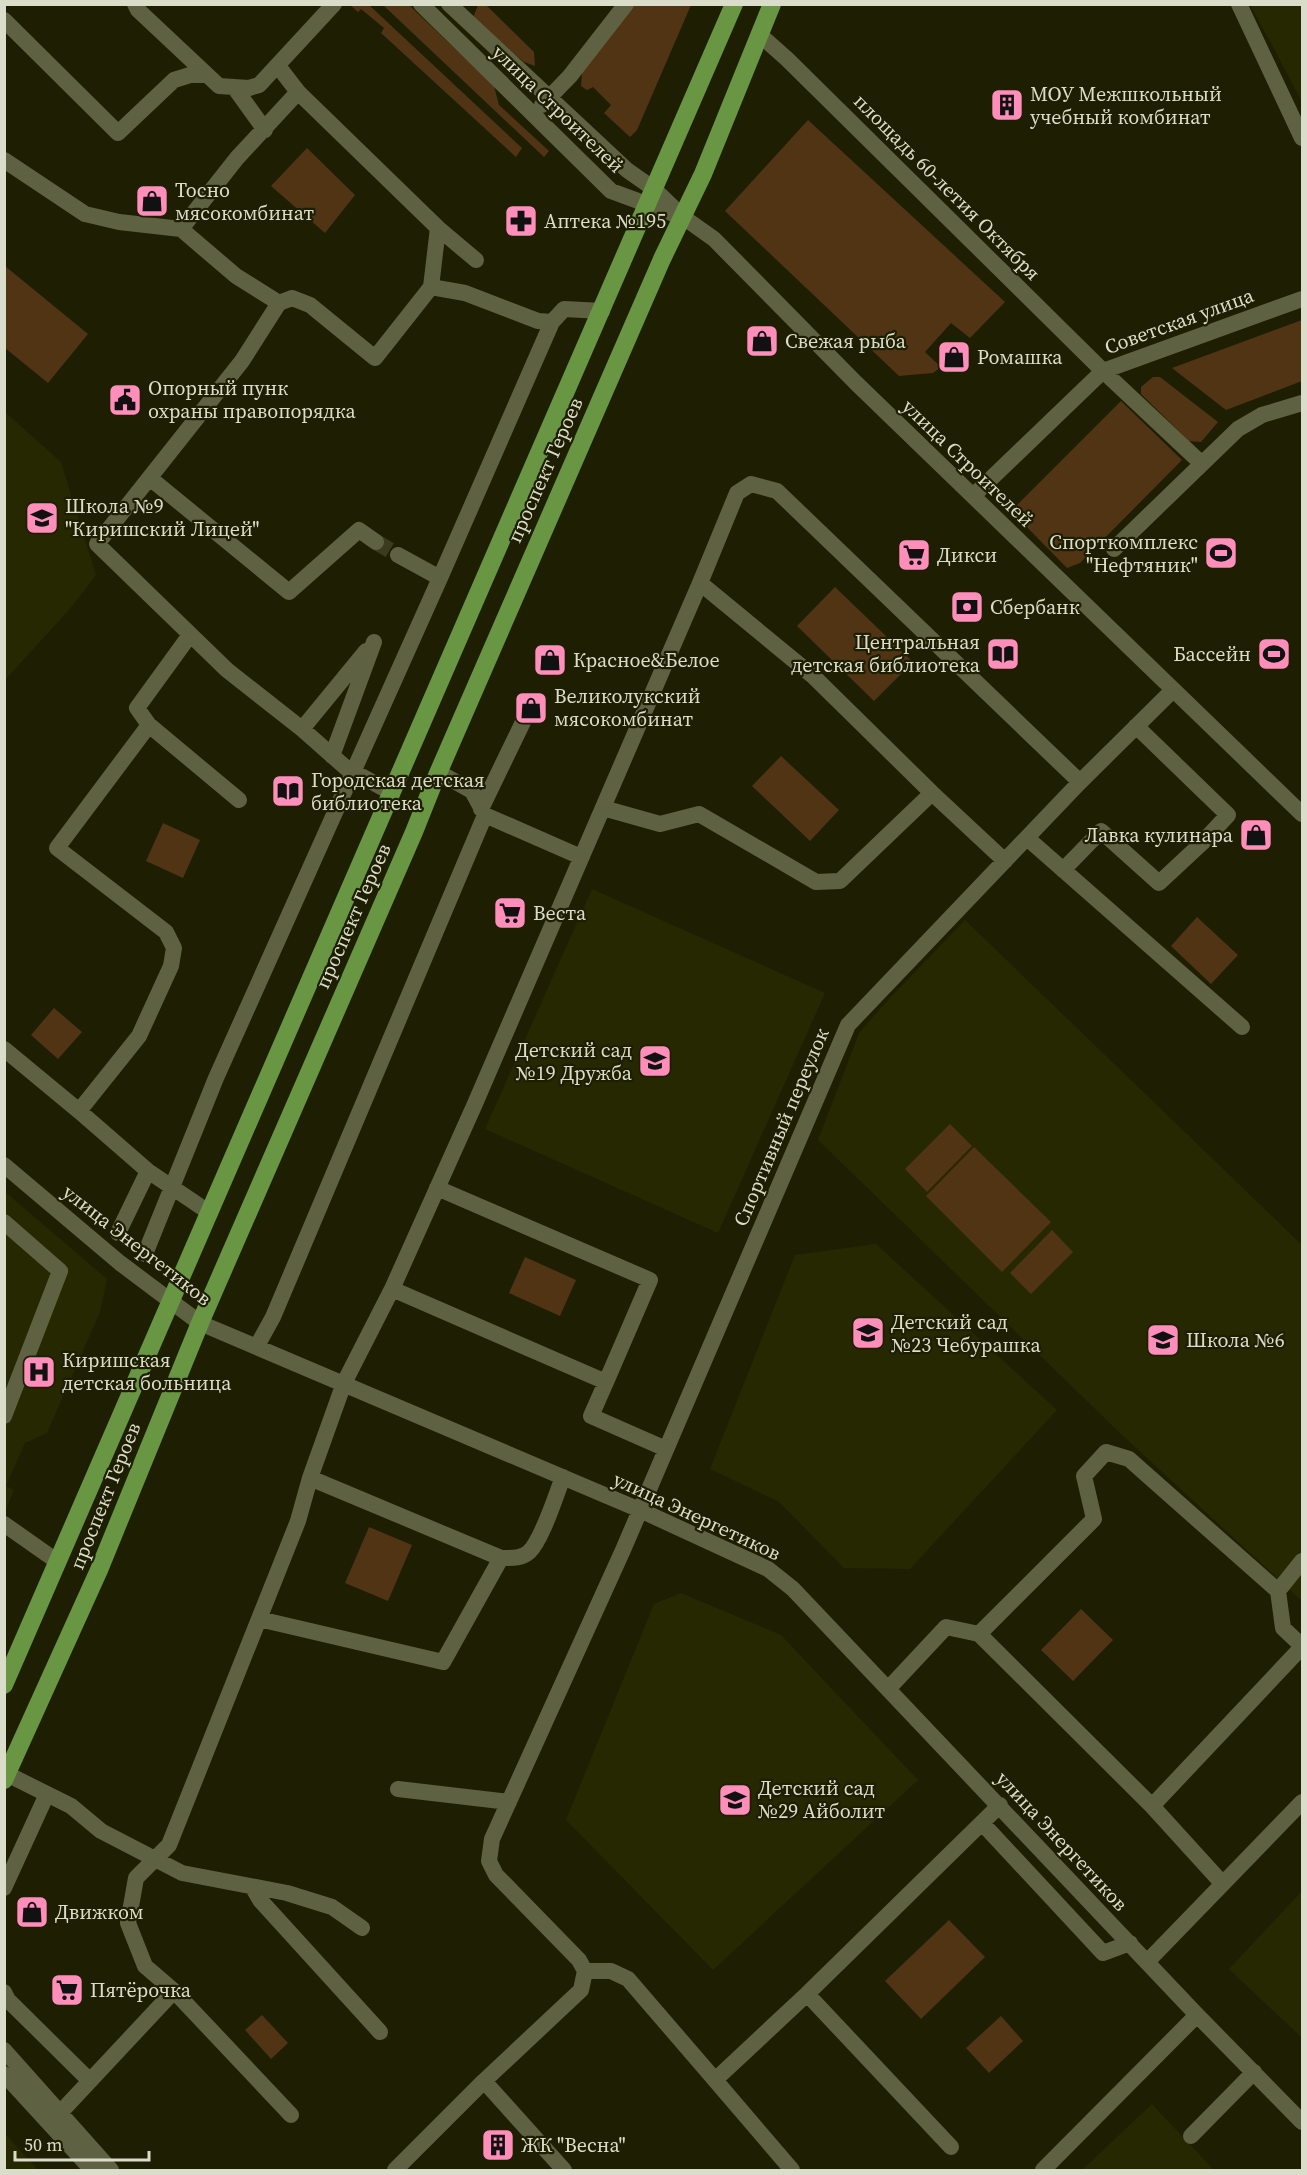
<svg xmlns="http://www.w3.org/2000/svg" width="1307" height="2175" font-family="'Source Serif 4',serif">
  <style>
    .built { fill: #262801 }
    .green { fill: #503414 }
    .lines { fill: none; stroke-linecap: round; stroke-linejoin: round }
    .minor-tunnel { stroke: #3a3c20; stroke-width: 16; stroke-dasharray: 16 8; stroke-linecap: butt }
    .minor { stroke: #5f6242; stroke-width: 16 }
    .major { stroke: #689643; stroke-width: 18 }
    .labels { text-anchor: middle; stroke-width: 4.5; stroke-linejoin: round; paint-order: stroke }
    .poi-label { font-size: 20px; fill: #dbddcb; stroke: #1e1f02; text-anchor: start }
    .street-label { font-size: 20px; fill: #dbddcb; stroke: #1e1f02 }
  </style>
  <rect width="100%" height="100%" fill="#1e1f02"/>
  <path class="built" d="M1250,5H1302V102L1272,45Z
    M5,412L61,462L96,575L69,610L5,680Z
    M592,889L825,993L718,1233L485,1129Z
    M965,920L1302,1245V1601L1122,1435L818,1140L859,1033L888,1000Z
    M4,1191L107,1279L100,1312L47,1433L25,1443L6,1486L14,1490L5,1512Z
    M876,1244L1057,1410L910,1569L844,1568L779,1502L710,1469L795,1255Z
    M681,1593L781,1635L918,1780L713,1970L566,1820L654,1604Z
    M1302,1891V2038L1229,1969Z
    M1152,2104L1214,2170H1082Z
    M5,2134L8,2137L38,2170H5Z"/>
  <path class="green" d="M350,5H369L522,148L516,157L381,33L384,28L361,9L358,12Z
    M383,5H409L494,86L499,105L549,151L544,157Z
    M478,5H486L534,52L535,66L524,62L473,18Z
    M632,5H691L637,130L630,137L604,113L611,105L593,87L587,90L581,86L583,60Z
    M808,120L1005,302L970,338L951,323L925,352L941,367L933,373L899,376L725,211Z
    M307,148L355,195L325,233L271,186Z
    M5,266L88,334L48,383L5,348Z
    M1302,320V381L1226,410L1172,368Z
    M1153,377H1160L1218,422L1201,442L1189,441L1141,394V387Z
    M1121,401L1182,460L1080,563L1067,568L1011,511Z
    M835,587L913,662L874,701L797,626Z
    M781,756L839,810L810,841L752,786Z
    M163,823L200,840L183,878L146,861Z
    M1197,917L1238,955L1211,984L1171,946Z
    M54,1008L82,1032L58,1059L31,1035Z
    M950,1124L972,1146L927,1192L905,1169Z
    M974,1147L1051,1222L1002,1272L926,1196Z
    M1052,1230L1073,1252L1031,1294L1010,1273Z
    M525,1257L576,1280L560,1316L509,1293Z
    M369,1527L412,1545L388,1601L345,1583Z
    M1081,1609L1113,1640L1073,1681L1041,1650Z
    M949,1920L985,1957L921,2019L885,1981Z
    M262,2015L288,2043L271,2059L245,2030Z
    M1001,2016L1023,2041L989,2073L966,2048Z"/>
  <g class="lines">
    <path class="minor-tunnel" d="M376,542L398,555"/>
    <path class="minor" d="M135,4L138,10L219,86L249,88L259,85L334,4
      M421,4L611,191L679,216
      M449,4L627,170L654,189L683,217L714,239L856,383L1302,814
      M1239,4L1302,138
      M4,20L118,133L174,80L190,75H206
      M760,35L787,59L1103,371L1201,463
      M278,66L298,92L438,228L431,287L375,358L310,305L292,298L279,303L236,276L181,229L237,158L298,92
      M234,87L265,130
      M542,105L570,76L626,4
      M4,160L85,214L119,222L181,229
      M438,228L476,260
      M431,287L465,293L538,321L552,322L564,309L602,311
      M279,303L242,361L97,544L227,670L302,729L353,774L363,777L392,793
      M151,479L289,592L359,530L376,542
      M974,495L1103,371L1302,299
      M1114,549L1238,429L1262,415L1302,403
      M398,555L440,578L552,322
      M700,583L813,676L932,793
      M190,635L137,708L149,725L239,800
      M302,729L366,651
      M332,756L374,642
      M438,772L472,791L485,815L581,857
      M603,808L660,824L699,814L816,882L840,881L932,793L1005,861
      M481,809L523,722
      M1027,838L1242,1027
      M1063,870L1101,831L1159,883L1202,843L1228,815L1136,726
      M4,1049L79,1111L139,1036L171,966L174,948L166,932L57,848L149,725
      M79,1111L148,1171L210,1213
      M4,1165L120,1263L200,1323L640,1510L768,1569L793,1589L1197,2015L1302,2122
      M4,1222L60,1271L4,1416
      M118,1233L148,1171
      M145,1254L216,1078L440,578
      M392,1289L606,1382L650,1280L437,1188
      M257,1346L273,1317L485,815
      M606,1382L591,1416L666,1449
      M310,1478L501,1558C511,1558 521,1559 529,1552C542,1540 556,1495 563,1477
      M4,1524L58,1562
      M1302,1561L1278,1591L1283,1628L1302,1646
      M259,1619L443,1662L501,1558
      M888,1689L946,1627L979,1634
      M7,1774L71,1806L101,1831L182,1873L287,1893L332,1907L362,1928
      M398,1789L509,1802
      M1152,1806L1302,1647
      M982,1823L1103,1953L1130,1943
      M1222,1883L1152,1806L979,1634L1094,1519L1084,1476L1106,1452L1129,1459L1278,1591
      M4,1888L47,1794
      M253,1888L260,1900L380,2032
      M1147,1962L1302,1802
      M585,1971H611L628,1979L715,2080L807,1994L1000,1805
      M174,1991L291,2115
      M4,1992L8,2000L89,2080
      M807,1994L951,2147
      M4,2050L111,2170
      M4,2074L92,2170
      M715,2080L792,2170
      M484,2081L564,2170
      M59,2114L174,1991L145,1966L128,1923L136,1878L169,1845L298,1521L310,1478L344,1383L392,1289L474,1106L700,583L737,493L751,484L777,491L1080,782
      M1191,2136L1254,2072
      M395,2170L484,2081L581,1990L585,1971L579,1960L496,1875L489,1861L492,1839L623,1550L848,1025L1080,782L1173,690
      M1043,2170L1197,2015"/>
    <path class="major" d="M4,1685L734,4
      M4,1780L99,1570L200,1323L414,832L432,787L662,259L703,174L772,4"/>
  </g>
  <defs>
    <symbol id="building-square" viewBox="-11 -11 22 22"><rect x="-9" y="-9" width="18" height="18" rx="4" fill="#ff8eba" stroke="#1e1f02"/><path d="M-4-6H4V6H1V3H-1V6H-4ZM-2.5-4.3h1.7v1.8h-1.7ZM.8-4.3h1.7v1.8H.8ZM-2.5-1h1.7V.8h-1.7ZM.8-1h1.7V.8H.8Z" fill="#111"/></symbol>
    <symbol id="shop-square" viewBox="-11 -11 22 22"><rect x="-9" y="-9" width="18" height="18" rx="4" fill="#ff8eba" stroke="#1e1f02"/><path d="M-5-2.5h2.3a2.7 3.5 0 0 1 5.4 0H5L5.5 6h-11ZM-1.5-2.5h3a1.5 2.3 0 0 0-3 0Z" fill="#111"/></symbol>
    <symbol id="pharmacy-square" viewBox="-11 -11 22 22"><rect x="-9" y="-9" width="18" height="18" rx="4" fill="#ff8eba" stroke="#1e1f02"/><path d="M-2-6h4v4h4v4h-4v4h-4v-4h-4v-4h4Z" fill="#111"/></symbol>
    <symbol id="civic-square" viewBox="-11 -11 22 22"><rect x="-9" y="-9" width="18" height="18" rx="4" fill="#ff8eba" stroke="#1e1f02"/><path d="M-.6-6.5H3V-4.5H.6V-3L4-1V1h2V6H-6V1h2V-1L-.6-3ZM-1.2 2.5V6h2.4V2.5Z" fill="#111"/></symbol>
    <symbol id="school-square" viewBox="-11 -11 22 22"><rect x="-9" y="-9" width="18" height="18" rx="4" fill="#ff8eba" stroke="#1e1f02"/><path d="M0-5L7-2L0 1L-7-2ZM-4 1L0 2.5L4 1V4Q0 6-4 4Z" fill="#111"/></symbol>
    <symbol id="stadium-square" viewBox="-11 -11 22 22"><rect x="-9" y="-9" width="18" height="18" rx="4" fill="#ff8eba" stroke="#1e1f02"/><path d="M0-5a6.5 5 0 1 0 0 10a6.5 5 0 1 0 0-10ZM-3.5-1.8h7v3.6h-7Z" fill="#111"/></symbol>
    <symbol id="supermarket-square" viewBox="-11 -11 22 22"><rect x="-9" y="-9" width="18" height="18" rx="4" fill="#ff8eba" stroke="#1e1f02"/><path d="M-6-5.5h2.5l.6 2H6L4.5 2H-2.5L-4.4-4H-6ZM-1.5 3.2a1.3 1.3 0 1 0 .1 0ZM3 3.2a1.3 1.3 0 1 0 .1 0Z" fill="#111"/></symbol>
    <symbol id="bank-square" viewBox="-11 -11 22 22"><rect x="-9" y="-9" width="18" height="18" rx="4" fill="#ff8eba" stroke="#1e1f02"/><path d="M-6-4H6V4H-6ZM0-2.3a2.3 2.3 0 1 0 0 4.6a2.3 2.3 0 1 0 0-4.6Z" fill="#111"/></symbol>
    <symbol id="library-square" viewBox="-11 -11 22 22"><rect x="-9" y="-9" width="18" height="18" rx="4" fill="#ff8eba" stroke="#1e1f02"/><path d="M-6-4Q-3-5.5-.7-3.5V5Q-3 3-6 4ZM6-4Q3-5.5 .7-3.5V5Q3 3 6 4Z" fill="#111"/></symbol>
    <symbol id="hospital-square" viewBox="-11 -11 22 22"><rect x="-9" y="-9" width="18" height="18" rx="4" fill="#ff8eba" stroke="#1e1f02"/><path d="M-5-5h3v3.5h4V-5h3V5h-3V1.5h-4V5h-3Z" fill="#111"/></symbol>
  </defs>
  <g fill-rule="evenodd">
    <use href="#building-square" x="988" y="86" width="38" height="38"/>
    <use href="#shop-square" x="133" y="182" width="38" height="38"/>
    <use href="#pharmacy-square" x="502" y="202" width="38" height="38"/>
    <use href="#shop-square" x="743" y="322" width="38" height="38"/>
    <use href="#shop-square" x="935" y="338" width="38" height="38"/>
    <use href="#civic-square" x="106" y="381" width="38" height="38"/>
    <use href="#school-square" x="23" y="499" width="38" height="38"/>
    <use href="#stadium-square" x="1202" y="534" width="38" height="38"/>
    <use href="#supermarket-square" x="895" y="536" width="38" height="38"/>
    <use href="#bank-square" x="948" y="588" width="38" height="38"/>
    <use href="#library-square" x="984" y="635" width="38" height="38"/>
    <use href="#stadium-square" x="1255" y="635" width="38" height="38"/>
    <use href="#shop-square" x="531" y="641" width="38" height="38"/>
    <use href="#shop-square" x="512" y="689" width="38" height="38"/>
    <use href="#library-square" x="269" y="772" width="38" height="38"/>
    <use href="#shop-square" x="1237" y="816" width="38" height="38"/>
    <use href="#supermarket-square" x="491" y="894" width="38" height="38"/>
    <use href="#school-square" x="636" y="1042" width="38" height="38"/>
    <use href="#school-square" x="849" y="1314" width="38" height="38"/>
    <use href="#school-square" x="1144" y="1321" width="38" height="38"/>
    <use href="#hospital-square" x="20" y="1353" width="38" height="38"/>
    <use href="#school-square" x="716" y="1781" width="38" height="38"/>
    <use href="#shop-square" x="13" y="1893" width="38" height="38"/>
    <use href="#supermarket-square" x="48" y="1971" width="38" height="38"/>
    <use href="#building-square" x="479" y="2126" width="38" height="38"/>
  </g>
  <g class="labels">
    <g class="poi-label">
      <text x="1030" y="101">МОУ Межшкольный<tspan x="1030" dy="23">учебный комбинат</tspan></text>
      <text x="175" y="197">Тосно<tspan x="175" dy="23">мясокомбинат</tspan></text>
      <text x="544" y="228">Аптека №195</text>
      <text x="785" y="348">Свежая рыба</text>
      <text x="977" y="364">Ромашка</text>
      <text x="148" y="395">Опорный пунк<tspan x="148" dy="23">охраны правопорядка</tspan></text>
      <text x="65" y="513">Школа №9<tspan x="65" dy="23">"Киришский Лицей"</tspan></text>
      <text x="1198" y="549" text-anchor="end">Спорткомплекс<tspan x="1198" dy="23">"Нефтяник"</tspan></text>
      <text x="937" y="562">Дикси</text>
      <text x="990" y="614">Сбербанк</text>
      <text x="980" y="649" text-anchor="end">Центральная<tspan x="980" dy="23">детская библиотека</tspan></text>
      <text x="1251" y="661" text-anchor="end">Бассейн</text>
      <text x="573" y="667">Красное&amp;Белое</text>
      <text x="554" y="703">Великолукский<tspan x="554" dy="23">мясокомбинат</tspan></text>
      <text x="311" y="787">Городская детская<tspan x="311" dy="23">библиотека</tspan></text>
      <text x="1233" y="842" text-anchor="end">Лавка кулинара</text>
      <text x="533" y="920">Веста</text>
      <text x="632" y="1057" text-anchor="end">Детский сад<tspan x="632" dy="23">№19 Дружба</tspan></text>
      <text x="891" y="1329">Детский сад<tspan x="891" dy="23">№23 Чебурашка</tspan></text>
      <text x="1186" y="1347">Школа №6</text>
      <text x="62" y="1367">Киришская<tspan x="62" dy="23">детская больница</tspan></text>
      <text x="758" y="1795">Детский сад<tspan x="758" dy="23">№29 Айболит</tspan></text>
      <text x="55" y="1919">Движком</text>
      <text x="90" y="1997">Пятёрочка</text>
      <text x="521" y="2152">ЖК "Весна"</text>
    </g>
    <g class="street-label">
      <text transform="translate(558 109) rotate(44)" y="7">улица Строителей</text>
      <text transform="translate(947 187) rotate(45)" y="7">площадь 60-летия Октября</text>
      <text transform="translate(1179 321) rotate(-20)" y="7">Советская улица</text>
      <text transform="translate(968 463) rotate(44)" y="7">улица Строителей</text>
      <text transform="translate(545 470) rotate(-66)" y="7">проспект Героев</text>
      <text transform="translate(353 916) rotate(-66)" y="7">проспект Героев</text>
      <text transform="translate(781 1127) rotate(-67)" y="7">Спортивный переулок</text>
      <text transform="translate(137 1245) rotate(38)" y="7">улица Энергетиков</text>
      <text transform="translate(105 1496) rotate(-68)" y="7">проспект Героев</text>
      <text transform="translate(697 1516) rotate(25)" y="7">улица Энергетиков</text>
      <text transform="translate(1062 1841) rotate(47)" y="7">улица Энергетиков</text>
    </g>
  </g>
  <rect width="1307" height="2175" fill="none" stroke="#dbddcb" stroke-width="12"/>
  <path d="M15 2151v9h134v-9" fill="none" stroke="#dbddcb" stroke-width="3"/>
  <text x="24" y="2151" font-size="18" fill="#dbddcb" stroke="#1e1f02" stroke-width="4.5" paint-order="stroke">50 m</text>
</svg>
